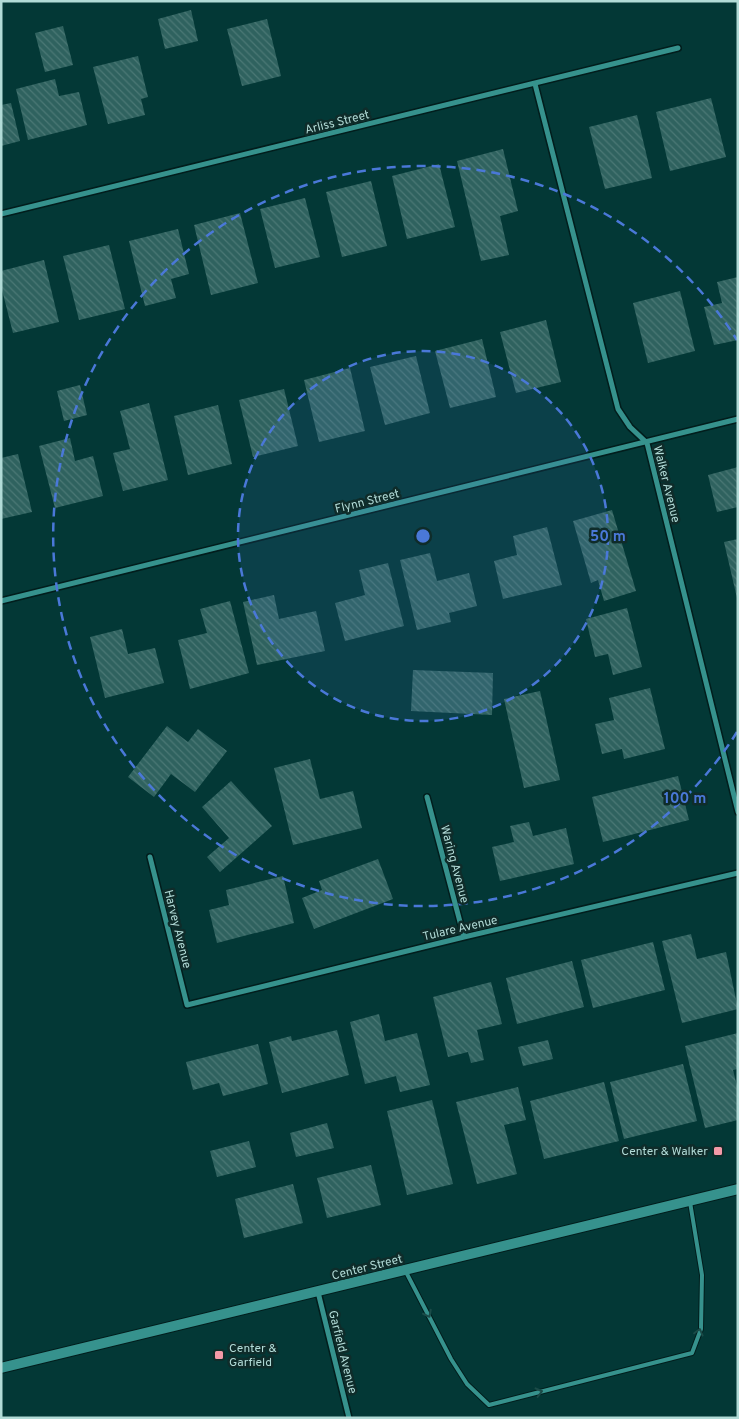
<svg xmlns="http://www.w3.org/2000/svg" width="739" height="1419" font-family="Overpass,sans-serif">
  <style>
    .building { fill: url(#building-back-hatch) }
    .lines { fill: none; stroke-linecap: round; stroke-linejoin: round }
    .lane-casing { stroke: #021d1c; stroke-width: 6 }
    .street-casing { stroke: #021d1c; stroke-width: 8 }
    .secondary-casing { stroke: #021d1c; stroke-width: 12 }
    .lane { stroke: #36928d; stroke-width: 4 }
    .street { stroke: #36928d; stroke-width: 5 }
    .secondary { stroke: #36928d; stroke-width: 10 }
    .oneway { stroke: #1b4b48 }
    .ring { fill: none; stroke: #4a78d8; stroke-width: 2.5; stroke-dasharray: 9 6 }
    .poi-dot { fill: #f39aa8; stroke: #0f2c2a; stroke-width: 2 }
    .labels { text-anchor: middle; stroke-width: 5; stroke-linejoin: round; paint-order: stroke }
    .street-label { font-size: 12px; fill: #b2dbd7; stroke: #0f2c2a }
    .poi-label { font-size: 12px; fill: #b2dbd7; stroke: #0f2c2a; text-anchor: end }
    .centre { fill: #4a78d8; stroke: #0f2c2a; stroke-width: 2.5 }
    .ring-label { font-size: 15px; text-anchor: middle; font-weight: bold; fill: #4a78d8; stroke: #0f2c2a; stroke-width: 5; stroke-linejoin: round; paint-order: stroke }
  </style>
  <defs>
    <pattern id="building-back-hatch" width="6" height="6" patternUnits="userSpaceOnUse" patternTransform="scale(1.25)"><rect width="6" height="6" fill="#2f625f"/><path d="M-1 5l2 2M0 0l6 6M5-1l2 2" fill="none" stroke="#4b7875"/></pattern>
  </defs>
  <rect width="100%" height="100%" fill="#033836"/>
  <path class="building" d="M191,10L198,41L165,49L158,19Z
    M267,19L281,76L242,86L227,29Z
    M63,26L73,65L45,72L35,33Z
    M138,56L148,97L141,99L145,115L108,124L93,67Z
    M55,79L59,96L79,92L87,125L28,140L16,89Z
    M711,98L726,157L670,171L656,112Z
    M11,103L20,141L1,146V105Z
    M637,115L652,178L605,189L589,127Z
    M503,149L518,211L500,216L509,255L481,261L457,161Z
    M439,164L455,227L407,239L392,176Z
    M371,181L387,246L342,257L326,192Z
    M305,198L320,257L275,268L260,209Z
    M240,213L258,283L211,295L194,225Z
    M178,229L189,274L171,279L176,298L145,306L129,241Z
    M109,245L125,309L79,320L63,256Z
    M44,260L59,322L13,333L1,286V271Z
    M738,277V340L714,345L704,307L722,303L717,282Z
    M680,291L695,351L648,363L633,303Z
    M546,320L561,382L516,393L500,332Z
    M482,339L496,397L450,408L435,351Z
    M416,356L430,413L385,425L370,367Z
    M350,368L365,431L319,442L304,380Z
    M80,385L87,415L64,421L57,391Z
    M284,389L298,446L253,457L239,400Z
    M149,403L168,480L123,491L113,453L130,449L120,411Z
    M218,405L232,464L188,475L174,416Z
    M70,438L75,461L93,456L103,496L55,508L39,446Z
    M18,454L32,512L1,519V458Z
    M738,467V507L717,512L708,475Z
    M612,510L636,591L604,601L598,580L591,583L573,521Z
    M547,527L562,585L503,599L494,561L517,555L513,536Z
    M738,539V597L737,598L724,542Z
    M430,553L437,581L469,573L477,606L449,613L451,622L417,630L400,560Z
    M388,563L404,626L345,641L335,603L365,595L359,570Z
    M274,595L279,619L316,611L325,651L257,665L243,602Z
    M230,601L249,673L190,689L178,640L207,633L200,609Z
    M627,608L642,667L613,675L608,654L595,657L586,619Z
    M122,629L128,654L155,648L164,683L105,698L90,637Z
    M413,670L493,673L492,715L411,711Z
    M650,688L665,749L624,759L622,749L602,754L595,724L614,720L609,698Z
    M540,691L560,780L524,788L504,699Z
    M167,726L188,742L198,729L227,751L195,792L171,774L154,797L128,777Z
    M310,759L320,799L353,791L362,828L293,845L274,768Z
    M678,776L689,820L603,842L592,797Z
    M231,781L272,826L220,872L207,857L229,838L202,807Z
    M529,822L533,836L566,828L574,864L500,881L492,847L514,842L510,826Z
    M378,859L393,899L314,929L302,898L322,890L319,881Z
    M283,876L294,923L217,943L209,910L229,905L226,890Z
    M691,934L697,959L726,952L738,1009L682,1023L662,941Z
    M653,942L665,990L593,1008L581,960Z
    M572,961L584,1007L517,1024L506,978Z
    M491,982L502,1024L477,1030L484,1060L471,1063L468,1052L448,1057L433,997Z
    M379,1014L385,1041L417,1033L430,1085L400,1092L396,1076L365,1084L350,1022Z
    M337,1030L349,1075L282,1093L269,1042L291,1036L292,1041Z
    M738,1033V1069L733,1070L738,1090V1120L705,1128L685,1046Z
    M548,1040L553,1059L523,1066L518,1047Z
    M258,1044L268,1084L223,1096L219,1083L193,1090L186,1062Z
    M683,1064L697,1121L624,1139L610,1082Z
    M604,1082L619,1141L544,1159L530,1101Z
    M518,1087L526,1120L504,1125L517,1174L477,1184L456,1102Z
    M432,1100L453,1184L407,1195L387,1111Z
    M327,1123L334,1148L296,1157L290,1133Z
    M249,1141L256,1167L217,1177L210,1151Z
    M371,1165L381,1205L327,1218L317,1178Z
    M293,1184L303,1223L244,1238L235,1199Z"/>
  <g class="lines">
    <defs>
      <path id="lane" d="M405,1270L451,1359L467,1384L489,1405L692,1353L701,1329L702,1275L690,1202"/>
      <path id="street" d="M535,84L618,409L630,427L647,443L738,812
        M1,214L678,48
        M1,601L738,419
        M427,797L464,937
        M150,857L187,1005L464,937L738,873
        M318,1292L349,1418"/>
      <path id="secondary" d="M1,1368L738,1189"/>
    </defs>
    <use href="#lane" class="lane-casing"/>
    <use href="#street" class="street-casing"/>
    <use href="#secondary" class="secondary-casing"/>
    <use href="#lane" class="lane"/>
    <use href="#street" class="street"/>
    <use href="#secondary" class="secondary"/>
  </g>
  <defs><path id="oneway-chevron" d="M-2-3.5L2.5 0L-2 3.5" fill="none" stroke-width="1.6" stroke-linecap="round" stroke-linejoin="round" transform="scale(1.25)"/></defs>
  <g class="oneway">
    <use href="#oneway-chevron" transform="translate(428 1314) rotate(63)"/>
    <use href="#oneway-chevron" transform="translate(699 1332) rotate(-75)"/>
    <use href="#oneway-chevron" transform="translate(539 1392) rotate(-14)"/>
  </g>
  <circle cx="423" cy="536" r="185" fill="#4a78d8" fill-opacity=".12"/>
  <g class="ring">
    <circle cx="423" cy="536" r="185"/>
    <path d="M737 732A370 370 0 1 1 737 340"/>
  </g>
  <g class="poi-dot">
    <rect x="713" y="1146" width="10" height="10" rx="2.5"/>
    <rect x="214" y="1350" width="10" height="10" rx="2.5"/>
  </g>
  <g class="labels">
    <g class="street-label">
      <text transform="translate(337 122) rotate(-14)" y="4">Arliss Street</text>
      <text transform="translate(667 484) rotate(76)" y="4">Walker Avenue</text>
      <text transform="translate(367 501) rotate(-14)" y="4">Flynn Street</text>
      <text transform="translate(455 864) rotate(75)" y="4">Waring Avenue</text>
      <text transform="translate(460 928) rotate(-13)" y="4">Tulare Avenue</text>
      <text transform="translate(178 929) rotate(76)" y="4">Harvey Avenue</text>
      <text transform="translate(367 1267) rotate(-14)" y="4">Center Street</text>
      <text transform="translate(343 1352) rotate(76)" y="4">Garfield Avenue</text>
    </g>
    <g class="poi-label">
      <text x="708" y="1155">Center &amp; Walker</text>
      <text x="229" y="1352" text-anchor="start">Center &amp;<tspan x="229" dy="14">Garfield</tspan></text>
    </g>
  </g>
  <circle cx="423" cy="536" r="8" class="centre"/>
  <g class="ring-label">
    <text x="608" y="541">50 m</text>
    <text x="685" y="803">100 m</text>
  </g>
  <rect width="739" height="1419" fill="none" stroke="#b2dbd7" stroke-width="5"/>
</svg>
